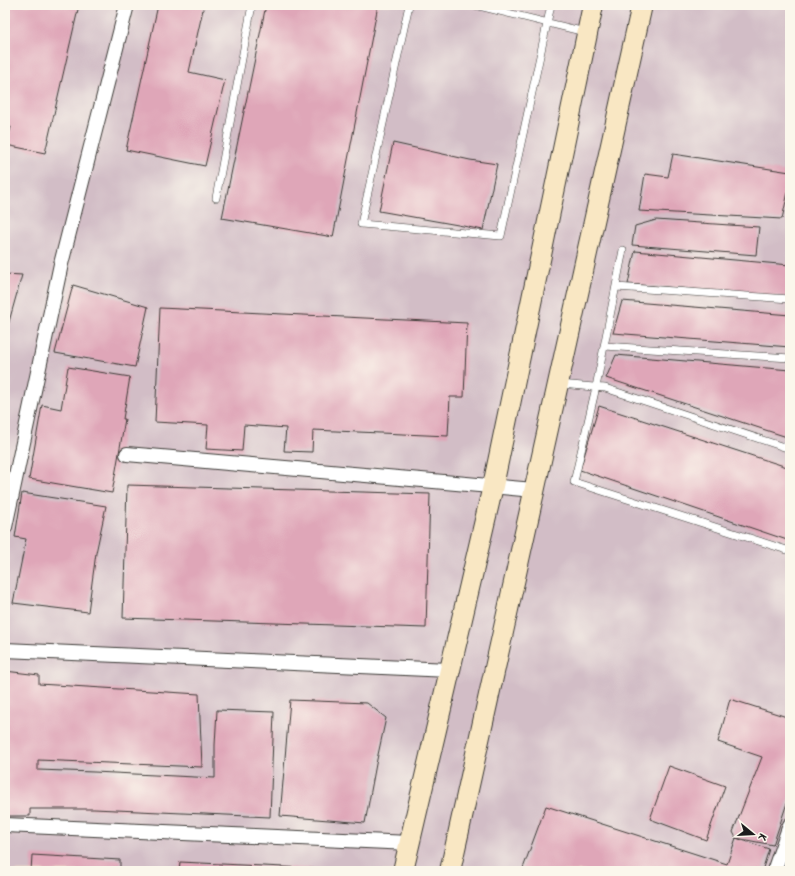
<svg xmlns="http://www.w3.org/2000/svg" width="795" height="876" font-family="Kalam,sans-serif">
  <style>
    .industrial { fill: #d2bdc6 }
    .building { fill: #dfa6b8 }
    .lines { fill: none; stroke-linecap: round; stroke-linejoin: round }
    .lane-casing { stroke: #3c3a36; stroke-width: 8 }
    .street-casing { stroke: #3c3a36; stroke-width: 16 }
    .secondary-casing { stroke: #3c3a36; stroke-width: 22 }
    .lane { stroke: #fff; stroke-width: 7 }
    .street { stroke: #fff; stroke-width: 14 }
    .secondary { stroke: #f9e7c3; stroke-width: 20 }
  </style>
  <rect width="100%" height="100%" fill="#fbf7ec"/>
  <filter id="ink" filterUnits="userSpaceOnUse"><feTurbulence type="fractalNoise" baseFrequency=".025" numOctaves="2"/><feDisplacementMap in="SourceGraphic" scale="8" xChannelSelector="R" yChannelSelector="G"/><feConvolveMatrix kernelMatrix="1 2 1 2 8 2 1 2 1" color-interpolation-filters="sRGB"/></filter>
  <filter id="wash" filterUnits="userSpaceOnUse"><feTurbulence type="fractalNoise" baseFrequency=".012" numOctaves="4" result="noise"/><feDisplacementMap in="SourceGraphic" scale="16" xChannelSelector="R" yChannelSelector="G"/><feGaussianBlur stdDeviation="0.9" result="paint"/><feColorMatrix in="noise" values="0 0 0 0 0 0 0 0 0 0 0 0 0 0 0 0 0 1.4 0 .05"/><feComposite in="paint" operator="in"/></filter>
  <g filter="url(#wash)">
    <rect width="100%" height="100%" fill="#f4e4ca"/>
    <path class="industrial" d="M5,5H790V871H5Z"/>
    <g id="blocks">
      <path class="building" d="M7,5H79L45,153L6,145L11,127L5,126V12Z
        M158,5H204L189,72L225,80L205,166L126,150Z
        M266,5H378L333,237L222,218Z
        M393,143L470,160L497,164L483,230L458,225L379,211Z
        M673,154L790,172V183L782,219L639,211L645,174L668,177Z
        M656,220L759,227L756,255L632,245L635,226Z
        M635,251L790,265V297L628,284Z
        M5,274L22,275L5,336Z
        M73,285L148,307L135,367L55,353Z
        M622,301L790,315V347L613,333Z
        M160,308L467,323L464,397H450L448,436L313,430L312,452L284,451L286,428L244,425L242,451L206,449L208,425L155,422Z
        M616,355L790,370V438L606,378Z
        M68,367L130,377L123,419H125L112,493L29,479L42,405L61,409Z
        M599,406L790,468V541L580,470Z
        M127,485L430,494L426,628L123,618Z
        M22,493L106,506L96,553L88,612L13,603L26,539L15,537Z
        M5,671L39,675V684L199,694L202,767L38,760V770L94,772L215,778V745L217,710L274,712L270,817L94,809H30V816H5Z
        M730,699L790,718V794L773,845L736,838L733,832L762,757L718,742Z
        M290,700L367,703L386,718L376,764L365,823L280,816Z
        M669,766L725,786L706,840L650,819Z
        M546,806L727,864L736,838L769,849L762,871H522Z
        M32,855L120,860V871H31Z
        M180,862L325,869V871H179Z"/>
    </g>
  </g>
  <g filter="url(#ink)">
    <use href="#blocks" fill-opacity="0" stroke="#3c3a36" stroke-width="1"/>
    <g class="lines">
      <defs>
        <path id="lane" d="M409,5L361,224L501,236L551,5
          M475,5L585,32
          M216,198L252,5
          M623,250L596,387L574,482L790,551
          M616,287L790,299
          M604,346L790,358
          M560,384L605,388L790,449"/>
        <path id="street" d="M127,454L534,490
          M5,527L61,264L127,5
          M5,650L449,670
          M5,825L410,843
          M774,871L790,825"/>
        <path id="secondary" d="M403,871L493,486L593,5
          M450,871L642,5"/>
      </defs>
      <use href="#lane" class="lane-casing"/>
      <use href="#street" class="street-casing"/>
      <use href="#secondary" class="secondary-casing"/>
      <use href="#lane" class="lane"/>
      <use href="#street" class="street"/>
      <use href="#secondary" class="secondary"/>
    </g>
  </g>
  <rect width="795" height="876" fill="none" stroke="#fbf7ec" stroke-width="20"/>
  <g transform="translate(753 834) rotate(108)" stroke="#fbf7ec" stroke-width="3" paint-order="stroke">
  <path d="M0-3L7 15L0 10L-7 15Z" fill="#1c1c1c"/>
  <text y="-6" font-size="11" font-weight="bold" text-anchor="middle" fill="#1c1c1c">K</text>
  </g>
</svg>
